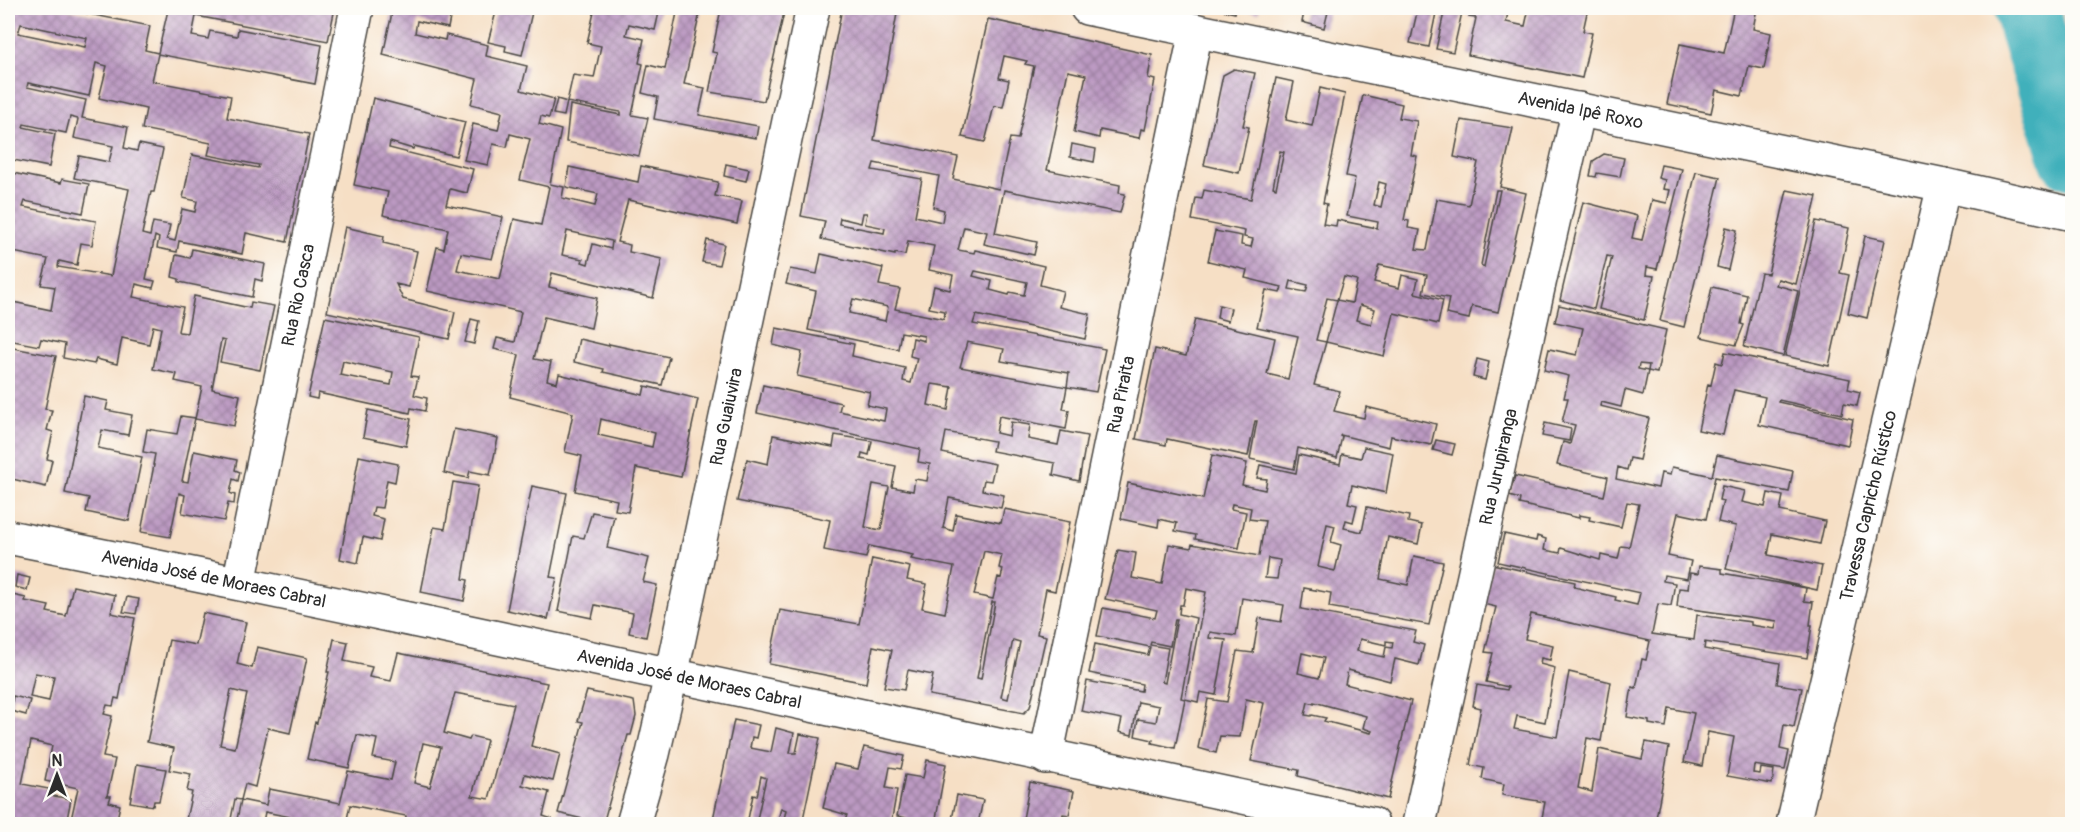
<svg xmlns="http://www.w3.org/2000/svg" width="2080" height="832" font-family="Pangolin,sans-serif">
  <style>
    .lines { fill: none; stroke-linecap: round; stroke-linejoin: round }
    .river { stroke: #40b0bb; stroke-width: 66 }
    .building { fill: url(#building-cross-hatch); fill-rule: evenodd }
    .minor-casing { stroke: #494642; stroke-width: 36 }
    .minor { stroke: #fff; stroke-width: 33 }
    .labels { text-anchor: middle; stroke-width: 4.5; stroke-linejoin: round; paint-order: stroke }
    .street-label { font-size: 18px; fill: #2b2b2b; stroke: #fdfcf7 }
  </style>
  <defs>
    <pattern id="building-cross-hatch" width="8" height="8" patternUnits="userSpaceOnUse" patternTransform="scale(1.5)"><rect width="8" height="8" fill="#bc9ac2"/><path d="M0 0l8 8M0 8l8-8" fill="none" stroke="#997e9e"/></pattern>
  </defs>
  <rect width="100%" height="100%" fill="#fdfcf7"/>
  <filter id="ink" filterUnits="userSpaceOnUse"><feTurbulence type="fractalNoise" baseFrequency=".0167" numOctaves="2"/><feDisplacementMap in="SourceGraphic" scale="12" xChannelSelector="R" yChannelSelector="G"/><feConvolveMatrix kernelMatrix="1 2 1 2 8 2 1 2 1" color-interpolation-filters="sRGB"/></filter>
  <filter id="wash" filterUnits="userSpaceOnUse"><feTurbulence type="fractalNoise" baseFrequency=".008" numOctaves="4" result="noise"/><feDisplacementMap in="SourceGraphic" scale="24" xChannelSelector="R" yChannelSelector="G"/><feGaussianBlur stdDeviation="1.35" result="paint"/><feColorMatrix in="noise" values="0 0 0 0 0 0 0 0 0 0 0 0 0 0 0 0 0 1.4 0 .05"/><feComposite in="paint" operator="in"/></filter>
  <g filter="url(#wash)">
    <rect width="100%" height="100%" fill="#f6dfc5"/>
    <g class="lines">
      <path class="river" d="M2027,8L2033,33L2072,157"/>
    </g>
    <g id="blocks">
      <path class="building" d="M13,8H59L150,26L145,50L158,53L168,10L175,11V8H335L328,41L196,16L192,36L208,39L210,31L237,36L238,29L322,45L315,84L158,54L152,81L231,96L227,118L309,134L287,242L246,233L242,254L179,241L177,252L157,248L159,238L155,236L146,279L155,281L153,288L136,284L133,297L183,307L178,331L179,332L187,333L194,296L250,308L251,302L274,306L260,370L220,362L225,341L221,340L212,389L240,395L234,426L195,419L202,387L175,381L177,374L153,369L161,328L153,326L149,344L122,338L117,364L96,359L94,364L63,358L65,344L41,339L39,346L8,340V301L51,310L55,287L41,285L48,259L8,251V172L61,183L62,179L89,184L83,213L25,201L23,207L96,221L92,245L81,243L77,265L59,261L58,267L111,276L129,189L74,178L79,156L109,162L113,146L74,138L78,119L70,117L66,133L24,124L23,127L55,134L49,167L8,159V22H9ZM21,24L87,38L85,47L18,33ZM96,63L107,66L99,98L146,109L142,129L211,143L208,155L259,165L258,168L192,155L183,198L197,201L195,212L182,209L175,241L167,239L170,225L153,222L150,236L142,234L151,192H154L163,149L139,144L137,151L124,148L128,127L82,118L86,100L27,87L28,83L89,96Z
        M393,8H452L448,28L417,21L415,33L445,40L446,35L488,45L486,56L527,66L521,90L554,99L549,118L541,116L539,124L561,130L550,184L564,187L562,198L595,206L598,194L566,187L569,167L638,182L641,166L718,182L715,196L742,201L737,224L628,200L617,242L630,245L629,252L662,259L653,298L552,273L549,287L597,298L591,328L544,317L534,359L551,362L547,380L557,383L559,374L643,395L645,386L698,399L681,477L636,468L628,512L615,510L617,500L575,491L582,456L565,452L573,413L510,397L519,355L494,349L497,338L515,342L521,312L427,291L437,247L444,249L448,229L383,215L388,192L354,185L373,98L465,122L456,156L414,146L413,149L390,142L389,148L473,169L467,193L450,189L446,205L503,217L492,259L461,253L457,270L500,279L514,219L541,225L549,187L520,180L530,139L510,134L507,147L493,144L488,165L464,160L473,124L498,130L502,112L471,104L477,79L383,55ZM567,231L612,241L611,249L593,244L588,264L582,262L583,259L562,255ZM601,419L655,433L652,447L598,435Z
        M497,8H533L522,55L505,51L506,46L488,42Z
        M595,8H660L655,30L629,24L626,35L644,39L639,63L643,64L632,115L648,118L639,156L566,142L570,105L621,115V112L567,102L564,116L553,114L557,99L567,102L573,75L594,78L601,46L587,43Z
        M678,8H701L684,84L705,88L699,115L758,126L756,138L654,119L658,97L642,93L648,65L665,69Z
        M729,8H785L764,101L709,92L717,53L712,52L721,9L728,11Z
        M842,8H898L874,140L958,157L953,179L999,189L1010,138L1018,139L1034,66L1025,64L1027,61L1004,56L999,78L1009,80L1003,107L994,106L985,142L962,137L988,19L1152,55L1148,78L1155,80L1145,130L1141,129L1139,138L1100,130L1099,138L1074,132L1086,75L1068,71L1047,170L1120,185L1119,193L1125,194L1120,213L1004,190L995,233L1037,242L1034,255L984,244L987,232L964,227L958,250L974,253L975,250L1044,266L1040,285L1063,291L1059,307L1090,314L1085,339L976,315L973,324L1105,349L1096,392L1067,387L1069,373L1001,361L1004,349L967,342L960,367L1067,387L1063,409L1069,410L1066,429L999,416L996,433L1009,436L1011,422L1030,425L1028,439L1058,445L1061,431L1087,436L1079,481L1053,475L1055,463L992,451L994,441L946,432L942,453L995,464L991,481L984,480L982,490L1004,495L1001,508L949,498L943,528L953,531L956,514L1001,523L1004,509L1070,522L1055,591L1046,589L1037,634L1046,636L1030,707L1024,713L929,695L933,675L908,670L904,690L884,687L892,650L873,646L866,683L769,664L780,610L859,624L872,559L910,567L907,580L927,584L922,608L945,613L954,567L911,559L913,555L869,546L866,558L824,550L830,520L737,501L747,459L768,464L773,435L833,447L835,435L872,441L869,455L862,453L861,459L896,466L892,487L913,491L915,479L927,481L930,464L918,462L920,449L757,413L763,385L841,403L839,411L884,421L886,409L867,405L870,392L797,376L802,352L773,345L776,328L854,344L852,356L905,368L903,381L911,383L917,358L910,356L913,338L924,341V336L901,332L898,349L808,330L816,291L786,284L790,269L817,274L821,254L883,268L879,285L900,289L895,309L944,319L945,311L929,308L934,286L950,290L953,275L929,270L934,246L908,241L905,255L895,253V255L821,239L825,221L801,216ZM874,163L939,176L933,207L944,210L942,222L915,216L922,179L872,170ZM863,213H867L865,224L885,228L884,233L839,224L840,218L861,223ZM975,271L1027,282L1024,295L1010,292L1009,295L990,290L992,281L973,276ZM853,299L888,307L885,321L849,313ZM932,384L952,387L948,410L928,405ZM873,484L889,487L881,530L865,527ZM984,551L1002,555L999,568L1003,569L1001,578L998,577L993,599L974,595ZM992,602H995L981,679L977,678ZM1013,640L1020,642L1008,699L1001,697Z
        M1213,8H1260L1258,13L1236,9L1235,13Z
        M1305,8H1329L1324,28L1302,22Z
        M1418,8H1437L1429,47L1410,43Z
        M1445,8H1463L1453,52L1436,49Z
        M1471,8H1509L1506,22L1525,26L1529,8H1588L1583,31L1592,33L1582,78L1468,55L1476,18L1469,17Z
        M1734,8H1757L1753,29L1771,33L1764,69L1749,66L1742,96L1716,90L1711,113L1667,104L1680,44L1724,53Z
        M1234,69L1255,73L1243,126L1249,127L1239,173L1204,165L1223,75Z
        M1276,78L1294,82L1286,120L1312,126L1320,88L1345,94L1323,203L1327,204L1323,224L1336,226L1337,220L1377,228L1378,222L1347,216L1355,178L1346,176L1363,95L1402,104L1399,118L1417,121L1411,155L1417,156L1404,220L1409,221L1408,228L1420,230L1416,249L1427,250L1437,199L1469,205L1478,162L1454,157L1461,120L1513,128L1500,187L1526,193L1498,312L1472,306L1469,319L1446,314L1449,298L1423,293L1427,275L1379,265L1374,282L1399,288L1402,275L1418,279L1415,293L1443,300L1438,324L1394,313L1384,356L1326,342L1337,300L1352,303L1357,280L1344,277L1337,300L1327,298L1316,340L1326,342L1314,385L1340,391L1334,411L1364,418L1366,407L1436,424L1431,445L1391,436L1389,447L1341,435L1340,436L1342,437L1337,458L1298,448L1294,469L1250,459L1257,421H1255L1248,456L1167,439L1166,445L1136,439L1155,349L1186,356L1195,319L1275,338L1267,374L1288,379L1298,336L1257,327L1266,290L1280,293L1282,287L1245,278L1247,270L1208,261L1215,231L1242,236L1241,245L1251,247L1253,239L1244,237L1245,231L1192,220L1196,198L1202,199L1204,190L1251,199ZM1280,151L1284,152L1276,188L1273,187ZM1379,182L1386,184L1381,207L1374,205ZM1496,190H1500L1484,267L1481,265ZM1291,281L1308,285L1306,292L1289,289ZM1360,305L1375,309L1371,324L1356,320Z
        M1072,144L1096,149L1094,162L1070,157Z
        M1604,154L1624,158L1620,177L1597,173L1596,177L1590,176L1593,161Z
        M726,164L749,169L746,181L724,176Z
        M1661,165L1682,169L1657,269L1647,267L1646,275L1654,276L1644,320L1599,309L1612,257L1607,256L1594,309L1560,300L1583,202L1637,216L1632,238L1642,240L1652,200L1667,203L1670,190L1663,189L1665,180L1658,178Z
        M1696,172L1720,177L1684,327L1660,321Z
        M1787,190L1817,196L1796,284L1778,279L1776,285L1798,291L1783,356L1744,347L1761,273L1768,274Z
        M1816,221L1849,228L1840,273L1849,275L1829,366L1785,356Z
        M345,227L384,236L383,243L417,251L409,287L396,284L403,299L455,312L449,339L327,312Z
        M1726,227L1737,230L1728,270L1717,267Z
        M1865,236L1885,240L1867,318L1848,313Z
        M707,240L724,244L719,265L702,262Z
        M192,249L265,264L262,281L255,279L252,297L179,282V279L172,277L176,255L190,258Z
        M1712,287L1747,295L1741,324L1744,325L1736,345L1701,337Z
        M1219,305L1231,308L1228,321L1217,318Z
        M1559,305L1666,330L1657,373L1648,371L1649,365L1639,364L1638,369L1648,371L1643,395L1625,390L1621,407L1601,402L1600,406L1649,418L1639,460L1630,458L1627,470L1618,467L1616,479L1658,488L1661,473L1670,475L1672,467L1712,476L1717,455L1793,471L1789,492L1715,477L1706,519L1678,513L1668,556L1691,561L1687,579L1664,575L1663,581L1675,583L1671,606L1658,604L1652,634L1694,640L1697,615L1751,622V625L1775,629L1777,621L1677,607L1679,588L1688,589L1690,573L1698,574L1699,566L1722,569V573L1806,588L1804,601L1813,602L1810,625H1812L1807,658L1705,642L1704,649L1780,663L1777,684L1802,688L1794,727L1784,725L1780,749L1789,751L1785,770L1754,765L1753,773L1760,774L1761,768L1774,770L1772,784L1727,776L1734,737L1708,732L1702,766L1684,762L1694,713L1669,708L1666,727L1649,724V721L1627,717L1632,687L1636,688L1642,659L1646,660L1650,641L1531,614L1525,639L1553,645L1550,660L1541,658L1540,664L1555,668L1545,722L1517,716L1514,729L1557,737L1569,672L1611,682L1601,741L1587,738L1578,788L1592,792L1599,749L1642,759L1646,742L1669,747L1655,824L1541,823L1545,802L1502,795L1504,784L1482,779L1484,768L1470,765L1481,708L1473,706L1477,685L1507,690L1508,687L1486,682L1493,653L1485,652L1496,607L1483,604L1492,564L1575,582L1574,587L1616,597L1615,600L1637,605L1640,593L1498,562L1504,534L1536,541L1537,536L1546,539L1544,550L1560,553L1561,548L1600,560L1601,555L1618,559L1621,546L1629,547L1639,504L1627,502L1621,527L1589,520L1590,517L1579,515V518L1519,504L1520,499L1509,496L1515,476L1604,496L1608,477L1557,465L1563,442L1570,444L1575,425L1562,422L1568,398H1564L1569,376L1544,370L1549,349L1577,355L1583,328L1555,322Z
        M325,317L419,337L411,376L418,377L414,395L427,398L425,411L411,408L410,413L318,393L317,399L308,397ZM343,361L393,372L391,385L340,375Z
        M471,319L479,321L474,344L465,342Z
        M579,339L609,346V344L669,357L662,385L603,372L604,369L574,362Z
        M8,347L56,356L45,409L52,410L47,430L53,432L47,459L52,460L46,487L8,478Z
        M1725,352L1850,379L1848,389L1860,392L1857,406L1844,403L1842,414L1779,400L1778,402L1853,419L1848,445L1759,425L1765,397L1734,390L1723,435L1698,430L1708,384L1711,385L1716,362L1722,364Z
        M1477,359L1489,362L1485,380L1473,377Z
        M84,396L108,401L106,410L132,415L128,435L102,430L98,448L142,457L129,521L86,512L89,498L65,493Z
        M368,410L411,419L406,446L363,437Z
        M181,416L195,418L182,481L188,482L194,451L237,460L235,470L240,472L239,476L238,481L233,479L230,493L235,495L234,504L228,503L224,521L182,513L185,495L179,493L170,537L141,532L154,465H153L155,454L143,452L147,429L177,434Z
        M1545,423L1571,429L1569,441L1542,436Z
        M454,429L498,438L490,475L470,471L468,478L444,473Z
        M1436,440L1455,444L1452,455L1433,450Z
        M1364,447L1393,453L1386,493L1352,485L1348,503L1357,505L1353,522L1346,520L1344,528L1362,532L1367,507L1409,516L1408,522L1422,525L1418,544L1388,537L1380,579L1408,585L1414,556L1443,562L1429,625L1329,607L1331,593L1304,588L1301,609L1416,631L1413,642L1424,645L1419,665L1395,659L1390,681L1348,670L1345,684L1411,701L1388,799L1298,776L1299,770L1251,761L1264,703L1246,699L1240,737L1220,736L1216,753L1198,748L1208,699L1227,702L1237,651L1253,653L1259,618L1281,622L1284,605L1242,598L1236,636L1210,632L1209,638L1226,640L1216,695L1200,692L1198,702L1185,699L1206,592L1186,588L1183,605H1180L1179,614L1196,618L1181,698L1185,699L1175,748L1152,743L1153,740L1135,736L1138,719L1156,722L1159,706L1138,702L1132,735L1119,732L1122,719L1081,711L1087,681L1141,691L1142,684L1089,673L1095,644L1148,655L1150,647L1097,636L1103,608L1155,618L1157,610L1105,599L1118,550L1136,553L1132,578L1162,584L1169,544L1191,548L1192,544L1259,556L1265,521L1249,519L1251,508L1232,504L1231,509L1246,512L1239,548L1195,539L1196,535L1175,531L1177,523L1159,519L1158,527L1121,519L1128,483L1203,499L1212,455L1247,463L1242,485L1265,490L1267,479L1257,478L1260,465L1296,473L1299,455L1340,464L1342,454L1361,458ZM1327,524L1335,526L1331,542L1341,545L1335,571L1318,567ZM1268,558L1280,560L1277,579L1265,578ZM1175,619H1177L1165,683L1162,682L1168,648L1150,645L1151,642L1170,646ZM1360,639L1386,645V641L1393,642L1392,648L1386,647L1384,657L1357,651ZM1302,653L1324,658L1319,678L1298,673ZM1308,702L1314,704V702L1366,716L1363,728L1372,731L1371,733L1324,721L1326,718L1312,715L1311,716L1305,715Z
        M359,456L398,464L395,482L387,480L382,508L374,507L372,516L384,519L380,541L363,537L358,563L340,559Z
        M453,482L478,486L463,579L468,580L464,601L421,592L434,527L445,529Z
        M532,486L567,493L550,577L557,578L548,619L507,610Z
        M1722,486L1745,491L1742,502L1765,507L1768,493L1783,496L1780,511L1825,521L1820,544L1772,534L1768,555L1822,566L1817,590L1726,569L1736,526L1718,522L1723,501L1719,500Z
        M592,512L614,516L607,548L649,558L643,582L657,585L646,637L629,633L633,613L595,605L592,618L558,611L573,536L584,538Z
        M17,575L30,578L27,590L15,587Z
        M73,586L115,595L111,613L135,618L119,699L115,698L113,706L107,705L104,714L112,716L103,757L115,759L107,796H111L109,802L120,805L116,824H70L78,788L45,781L52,746L31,741L22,784L49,789L48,795L71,799L66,824H8V594L26,598L25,601L49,606L47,612L66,616ZM35,673L54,676L49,701L30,697ZM13,696L30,700L26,715L11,711Z
        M127,597L139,599L136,614L123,612Z
        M203,613L246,622L237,664L252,668L257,647L307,658L290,733L268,728L255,787L245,784L241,800L235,799L230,824H185L192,792L187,791L191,774L169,770L174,748L147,742L169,640L196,645ZM231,690L247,694L235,748L220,745Z
        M334,639L348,642L344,661L372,667L369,677L391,681L398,653L547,683L531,746L560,754L553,781L525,774L522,785L549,792L543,816L552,819L550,824H405L406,816L350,805L346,824H325L265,812L263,822L268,824H236L241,800L266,805L269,789L340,803L348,771L391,780L395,762L373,758L377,739L357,735L349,768L307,759L315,722L317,723L329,672H327ZM455,693L514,704L489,799L472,796L487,740L471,736L469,740L444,733ZM423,743L441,747L430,787L414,783Z
        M587,691L634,701L636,716L631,735H628L603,824L558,813L583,722L578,721Z
        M734,720L759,725L756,738L752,737L750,748L771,752L776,728L794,733L790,753H796L800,734L820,738L802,824H783L786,810L781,808L777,824H756L766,778L761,776L757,796L753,795L747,824H712Z
        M864,747L904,756L901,769L890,767L886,788L897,790L891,824H863L845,821L847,815L823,808L834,764L858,769Z
        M927,760L946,764L935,824H908L906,818L897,816L905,775L923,778Z
        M137,764L166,769L159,801H154L153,806L130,802Z
        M1030,782L1074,791L1069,815L1063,814L1061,824H1022Z
        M957,795L983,800L978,824H951Z
        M129,817L162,823V824H128Z"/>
    </g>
  </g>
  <g filter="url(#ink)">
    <use href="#blocks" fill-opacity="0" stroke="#494642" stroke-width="1.5"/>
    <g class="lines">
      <defs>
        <g id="minor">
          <path id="s1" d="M1087,8L1944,185L2072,214"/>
          <path id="s2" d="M8,537C463,627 917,730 1372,824"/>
          <path id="s3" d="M239,583L357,8"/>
          <path id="s4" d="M1046,757L1196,31"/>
          <path id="s5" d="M633,824L653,754L671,676L813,8"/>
          <path id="s6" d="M1419,824L1540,279L1579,109"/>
          <path id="s7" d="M1793,824L1944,185"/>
        </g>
      </defs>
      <use href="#minor" class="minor-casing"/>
      <use href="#minor" class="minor"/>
    </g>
  </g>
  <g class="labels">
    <g class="street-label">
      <text dy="6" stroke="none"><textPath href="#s1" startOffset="504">Avenida Ipê Roxo</textPath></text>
      <text dy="6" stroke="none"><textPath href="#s3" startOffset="294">Rua Rio Casca</textPath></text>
      <text dy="6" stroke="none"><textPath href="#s4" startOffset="370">Rua Piraita</textPath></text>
      <text dy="6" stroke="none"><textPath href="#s5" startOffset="418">Rua Guaiuvira</textPath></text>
      <text dy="6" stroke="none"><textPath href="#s6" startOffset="366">Rua Jurupiranga</textPath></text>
      <text dy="6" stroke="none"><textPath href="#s7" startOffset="327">Travessa Capricho Rústico</textPath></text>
      <text dy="6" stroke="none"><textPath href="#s2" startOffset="210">Avenida José de Moraes Cabral</textPath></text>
      <text dy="6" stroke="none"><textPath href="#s2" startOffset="696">Avenida José de Moraes Cabral</textPath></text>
    </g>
  </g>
  <rect width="2080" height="832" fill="none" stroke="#fdfcf7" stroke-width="30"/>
  <g transform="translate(57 775)" stroke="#fdfcf7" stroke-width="4.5" paint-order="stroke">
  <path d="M0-4.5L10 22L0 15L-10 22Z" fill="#2b2b2b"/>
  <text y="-9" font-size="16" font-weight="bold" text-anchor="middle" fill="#2b2b2b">N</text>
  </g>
</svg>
